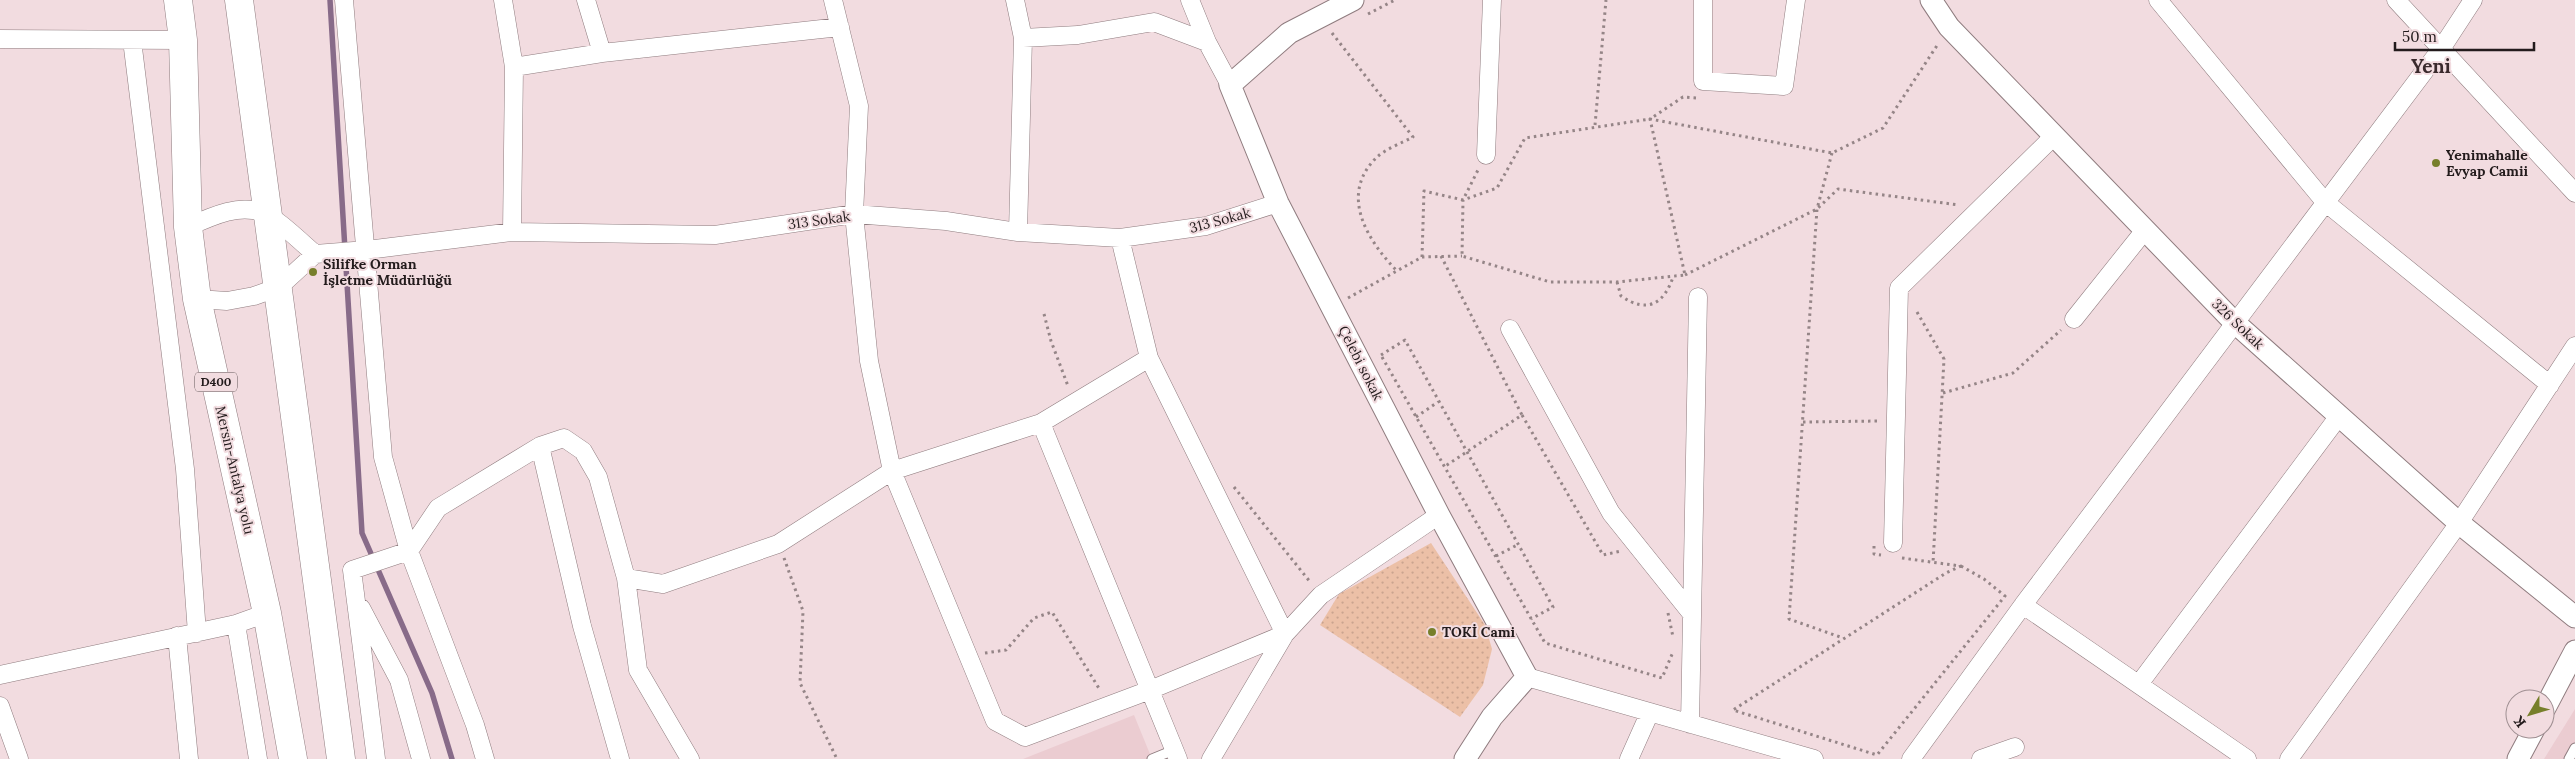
<svg xmlns="http://www.w3.org/2000/svg" width="2575" height="759" font-family="Lora,serif">
  <style>
    .built { fill: #ebccd1 }
    .park { fill: url(#park-dots) }
    .lines { fill: none; stroke-linecap: round; stroke-linejoin: round }
    .stream { stroke: #886b89; stroke-width: 5.5 }
    .service-casing { stroke: #8f7c7f; stroke-width: 11 }
    .minor-casing { stroke: #8f7c7f; stroke-width: 19 }
    .tertiary-casing { stroke: #8f7c7f; stroke-width: 23 }
    .trunk-casing { stroke: #8f7c7f; stroke-width: 29 }
    .path { stroke: #958587; stroke-width: 3; stroke-dasharray: 2.5 4; stroke-linecap: butt }
    .service { stroke: #fff; stroke-width: 9 }
    .minor { stroke: #fff; stroke-width: 18 }
    .tertiary { stroke: #fff; stroke-width: 21 }
    .trunk { stroke: #fff; stroke-width: 28 }
    .poi-dot { fill: #777f2b; stroke: #f2dce0; stroke-width: 2 }
    .labels { text-anchor: middle; stroke-width: 4; stroke-linejoin: round; paint-order: stroke }
    .shield { fill: #f2dce0; stroke: #615557; stroke-width: 1 }
    .shield-label { font-size: 12px; font-weight: bold; fill: #231b1c }
    .poi-label { font-size: 14px; font-weight: bold; fill: #231b1c; stroke: #f2dce0; text-anchor: start }
    .street-label { font-size: 14px; fill: #231b1c; stroke: #f2dce0 }
    .district-label { font-size: 19px; font-weight: bold; fill: #3a2a2d; stroke: #f2dce0 }
  </style>
  <defs>
    <pattern id="park-dots" width="8" height="8" patternUnits="userSpaceOnUse" patternTransform="scale(1.25)"><rect width="8" height="8" fill="#ecc0a7"/><path d="M2 2h.1M6 6h.1" fill="none" stroke="#caa48f" stroke-width="1.8" stroke-linecap="round"/></pattern>
  </defs>
  <rect width="100%" height="100%" fill="#f2dce0"/>
  <path class="built" d="M2575,709V759H2544Z
    M1134,715L1152,759H1023Z"/>
  <path class="park" d="M1431,543L1485,625L1492,649L1483,685L1460,717L1320,625L1339,594Z"/>
  <g class="lines">
    <path class="stream" d="M330,0L362,533L432,693L452,759"/>
    <defs>
      <path id="service" d="M1152,759L1174,750
        M2569,759L2575,748"/>
      <path id="minor" d="M344,0L383,457L409,551L475,725L485,759
        M503,0L514,67L512,232
        M586,0L602,53
        M833,0L859,106L854,214L869,361L892,471L995,721L1025,737L1150,690L1285,634L1149,358
        M1015,0L1023,38L1018,232
        M1190,0L1207,42
        M1703,0V81L1784,86L1796,0
        M2158,0L2325,202L2550,385
        M2396,0L2575,193
        M1023,38L1078,35L1154,22L1207,42L1230,85
        M0,39L183,40
        M132,40L185,469L197,633
        M514,67L602,53L840,27
        M1486,155L1492,0
        M188,227C257,195 263,208 315,254
        M197,299L227,301L254,296L279,287L315,254L367,250L512,232L715,235L854,214L946,221L1018,232L1120,238L1206,226L1278,203
        M2074,319L2145,230
        M1510,329L1611,513L1692,614
        M1041,423L1178,759
        M540,446L582,626L620,759
        M1893,543L1899,288L2054,136
        M626,578L663,584L778,544L892,471L1041,423L1149,358L1120,238
        M2023,605L2441,49L2473,0
        M361,608L399,680L421,759
        M236,624L258,759
        M177,636L189,759
        M0,675L236,624L267,613
        M1527,677L1814,759
        M2139,684L2339,416
        M0,706L19,759
        M1690,724L1698,297
        M376,759L352,570L409,551L438,508L540,446L564,438L583,451L598,477L626,578L638,670L690,759
        M1211,759L1285,634L1321,595L1439,515
        M1629,759L1650,712
        M1911,759L2023,605L2247,759
        M1981,759L2015,747
        M2289,759L2459,523L2575,346"/>
      <path id="tertiary" d="M1353,0L1289,33L1230,85L1278,203L1439,515L1527,677L1492,717L1465,759
        M1931,0L1949,27L2234,322L2459,523L2575,617
        M2545,708L2575,651
        M2518,759L2534,729"/>
      <path id="trunk" d="M178,0L183,40L188,227L197,299L267,613L293,759
        M239,0L341,759"/>
    </defs>
    <use href="#service" class="service-casing"/>
    <use href="#minor" class="minor-casing"/>
    <use href="#tertiary" class="tertiary-casing"/>
    <use href="#trunk" class="trunk-casing"/>
    <path class="path" d="M1368,14L1395,0
      M1332,33L1413,137C1402,143 1385,149 1376,158C1339,195 1367,240 1397,271
      M1696,98L1683,97L1650,119L1685,275L1617,282H1550L1462,256L1463,200L1497,188L1525,138L1650,119L1832,153L1883,128L1938,44
      M1595,125L1606,0
      M1832,153L1817,209L1789,619L1843,638
      M1441,256L1522,415L1444,467
      M1422,257L1424,191L1463,200L1478,170
      M1685,275L1817,209L1838,189L1959,205
      M1617,282L1621,296C1647,314 1664,304 1673,277
      M1348,298L1422,257L1462,256
      M1917,312L1944,359L1933,563
      M1044,314L1051,341L1068,386
      M1381,355L1405,340L1553,607L1531,619
      M1382,357L1545,643L1662,678L1673,652
      M1943,393L2013,373L2061,330
      M1522,415L1603,555L1621,551
      M1416,417L1438,402
      M1803,422L1879,421
      M1234,487L1311,583
      M1874,546V554L1881,555
      M1496,556L1519,544
      M784,558L803,611L800,683L837,759
      M1902,558L1960,566
      M1961,566L1984,579L2005,596L1877,755L1733,710L1946,573Z
      M1668,613L1673,637
      M985,653L1006,650L1034,618L1052,612L1100,690"/>
    <use href="#service" class="service"/>
    <use href="#minor" class="minor"/>
    <use href="#tertiary" class="tertiary"/>
    <use href="#trunk" class="trunk"/>
  </g>
  <g class="poi-dot">
    <circle cx="2436" cy="163" r="5"/>
    <circle cx="313" cy="272" r="5"/>
    <circle cx="1432" cy="632" r="5"/>
  </g>
  <g class="labels">
    <rect class="shield" x="195" y="372.5" width="42" height="19" rx="4"/>
    <g class="shield-label">
      <text x="216" y="386">D400</text>
    </g>
    <g class="poi-label">
      <text x="2446" y="160">Yenimahalle<tspan x="2446" dy="16">Evyap Camii</tspan></text>
      <text x="323" y="269">Silifke Orman<tspan x="323" dy="16">İşletme Müdürlüğü</tspan></text>
      <text x="1442" y="637">TOKİ Cami</text>
    </g>
    <g class="street-label">
      <text transform="translate(819 220) rotate(-8)" y="5">313 Sokak</text>
      <text transform="translate(1220 220) rotate(-15)" y="5">313 Sokak</text>
      <text transform="translate(2238 324) rotate(44)" y="5">326 Sokak</text>
      <text transform="translate(1361 363) rotate(63)" y="5">Çelebi sokak</text>
      <text transform="translate(235 470) rotate(77)" y="5">Mersin-Antalya yolu</text>
    </g>
    <g class="district-label">
      <text x="2431" y="73">Yeni</text>
    </g>
  </g>
  <g transform="translate(2530 714) rotate(232)"><circle r="24" fill="#f2dce0" stroke="#9f8f92"/>
  <path d="M0-4L9 19L0 12L-9 19Z" fill="#777f2b"/>
  <text y="-8" font-size="14" font-weight="bold" text-anchor="middle" fill="#231b1c">K</text>
  </g>
  <path d="M2395 42v8h139v-8" fill="none" stroke="#231b1c" stroke-width="2.5"/>
  <text x="2402" y="42" font-size="15" fill="#231b1c" stroke="#f2dce0" stroke-width="4" paint-order="stroke">50 m</text>
</svg>
